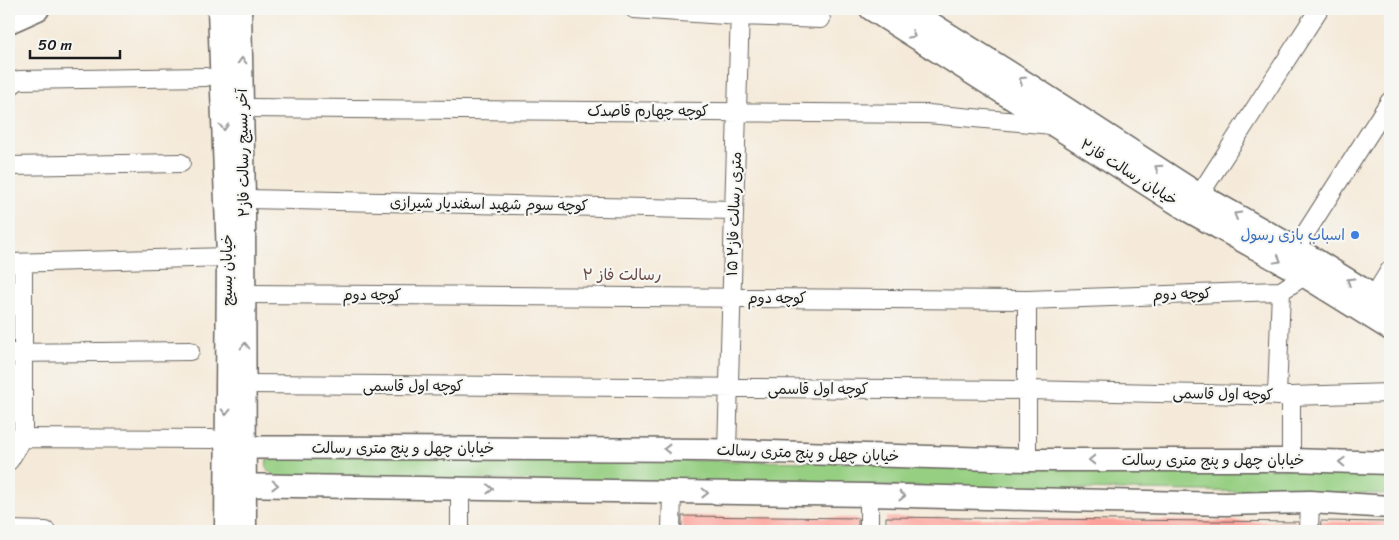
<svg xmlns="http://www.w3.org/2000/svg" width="1399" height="540" font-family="Sriracha,'Playpen Sans Arabic',sans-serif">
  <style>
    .green { fill: #96cf82; stroke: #59764f }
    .building { fill: #fda29a }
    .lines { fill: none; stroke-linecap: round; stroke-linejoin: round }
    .minor-casing { stroke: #68645e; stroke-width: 20 }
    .major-casing { stroke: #68645e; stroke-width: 25 }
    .minor { stroke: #fff; stroke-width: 18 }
    .major { stroke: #fff; stroke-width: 22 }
    .oneway { stroke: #999 }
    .shop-dot { fill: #3f7fe0; stroke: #f6f6f2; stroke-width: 2 }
    .labels { text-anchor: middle; stroke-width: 4.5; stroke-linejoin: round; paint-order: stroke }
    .street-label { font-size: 15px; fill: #1c1c1c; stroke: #f6f6f2 }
    .shop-label { font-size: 15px; fill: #366cbe; stroke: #f6f6f2; text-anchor: end }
    .neighbourhood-label { font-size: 16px; fill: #6b4b48; stroke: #f6f6f2 }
  </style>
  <rect width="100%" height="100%" fill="#f6f6f2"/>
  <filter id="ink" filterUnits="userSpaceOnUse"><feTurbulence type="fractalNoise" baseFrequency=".02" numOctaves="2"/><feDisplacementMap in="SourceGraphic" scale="10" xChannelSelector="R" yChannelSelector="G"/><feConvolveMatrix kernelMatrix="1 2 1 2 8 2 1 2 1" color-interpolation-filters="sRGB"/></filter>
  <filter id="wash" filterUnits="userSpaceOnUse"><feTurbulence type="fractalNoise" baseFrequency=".0096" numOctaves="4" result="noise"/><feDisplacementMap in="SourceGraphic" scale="20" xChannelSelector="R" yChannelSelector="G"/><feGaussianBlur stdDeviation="1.12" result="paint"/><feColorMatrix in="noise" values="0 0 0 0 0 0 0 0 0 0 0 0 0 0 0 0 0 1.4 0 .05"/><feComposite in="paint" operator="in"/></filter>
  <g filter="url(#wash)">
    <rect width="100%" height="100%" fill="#f5ead9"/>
    <path class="green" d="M316,455L1390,470V494L283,477C272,476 264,472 267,460Z"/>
    <g id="blocks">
      <path class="building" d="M682,516L858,518V531H682Z
        M886,517L1121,520L1299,522L1298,531H886Z
        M1321,521L1390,522V531H1320Z"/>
    </g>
  </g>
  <g filter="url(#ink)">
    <use href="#blocks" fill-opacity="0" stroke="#68645e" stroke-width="1"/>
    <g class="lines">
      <defs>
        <path id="minor" d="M634,9L740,16L821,19
          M9,87L19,80L206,77
          M243,108L928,114L1052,125
          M9,166L181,163
          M1200,194L1319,9
          M244,199L734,210
          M1296,248L1390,101
          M9,263L228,257
          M245,294L1027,300L1281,291L1304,276
          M1374,296L1390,270
          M1027,300V460
          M9,353L190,351
          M245,384L1027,390L1291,396L1390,393
          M1277,396L1281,291
          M1291,396V460
          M9,438L212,439
          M727,450L740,9
          M9,461L23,438V263
          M460,488V531
          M9,530L46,531
          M671,531L672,492
          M869,531V495
          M1309,531L1310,502"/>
        <path id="major" d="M219,9L228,257L226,531
          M240,9L244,199L245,531
          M871,9L1189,211L1295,270L1390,329
          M908,9L1045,95L1190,189L1309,256L1390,306
          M9,22L38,9
          M226,447L704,450L1027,460H1291L1390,463
          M226,485L869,495L1225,504L1310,502L1390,507"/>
      </defs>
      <use href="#minor" class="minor-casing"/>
      <use href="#major" class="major-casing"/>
      <use href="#minor" class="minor"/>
      <use href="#major" class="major"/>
    </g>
    <defs><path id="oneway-chevron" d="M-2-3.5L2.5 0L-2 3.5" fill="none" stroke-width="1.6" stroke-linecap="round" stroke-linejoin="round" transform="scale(1.25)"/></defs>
    <g class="oneway">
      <use href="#oneway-chevron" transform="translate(912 35) rotate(32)"/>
      <use href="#oneway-chevron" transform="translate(242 61) rotate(-92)"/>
      <use href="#oneway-chevron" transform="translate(1022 80) rotate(-148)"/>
      <use href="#oneway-chevron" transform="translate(224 127) rotate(88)"/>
      <use href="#oneway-chevron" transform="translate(1158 168) rotate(-147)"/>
      <use href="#oneway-chevron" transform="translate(1237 215) rotate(-150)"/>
      <use href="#oneway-chevron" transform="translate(1278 260) rotate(29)"/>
      <use href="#oneway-chevron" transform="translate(1350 281) rotate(-148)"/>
      <use href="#oneway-chevron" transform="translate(245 346) rotate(-90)"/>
      <use href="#oneway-chevron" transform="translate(226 412) rotate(91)"/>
      <use href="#oneway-chevron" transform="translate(667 449) rotate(-180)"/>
      <use href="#oneway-chevron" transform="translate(1092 460) rotate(-180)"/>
      <use href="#oneway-chevron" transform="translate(1342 462) rotate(-178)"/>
      <use href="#oneway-chevron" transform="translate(275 485) rotate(1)"/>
      <use href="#oneway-chevron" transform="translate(490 489) rotate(1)"/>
      <use href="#oneway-chevron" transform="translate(705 493) rotate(1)"/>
      <use href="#oneway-chevron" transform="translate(902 496) rotate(1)"/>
    </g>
  </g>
  <circle class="shop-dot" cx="1355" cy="235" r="5"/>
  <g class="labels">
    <g class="street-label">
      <text x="648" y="116">کوچه چهارم قاصدک</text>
      <text transform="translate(243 153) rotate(-91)" y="5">آخر بسیج رسالت فاز۲</text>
      <text transform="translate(1129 172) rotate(32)" y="5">خیابان رسالت فاز۲</text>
      <text transform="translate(489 204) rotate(1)" y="5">کوچه سوم شهید اسفندیار شیرازی</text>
      <text transform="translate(734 214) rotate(-88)" y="5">۱۵ متری رسالت فاز۲</text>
      <text transform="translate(227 270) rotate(-90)" y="5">خیابان بسیج</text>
      <text transform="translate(1182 294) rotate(-2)" y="5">کوچه دوم</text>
      <text x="372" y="300">کوچه دوم</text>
      <text x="777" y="303">کوچه دوم</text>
      <text x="413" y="391">کوچه اول قاسمی</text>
      <text x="818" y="394">کوچه اول قاسمی</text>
      <text transform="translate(1223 394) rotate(1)" y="5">کوچه اول قاسمی</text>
      <text x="403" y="453">خیابان چهل و پنج متری رسالت</text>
      <text transform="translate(808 453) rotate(2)" y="5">خیابان چهل و پنج متری رسالت</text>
      <text x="1213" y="465">خیابان چهل و پنج متری رسالت</text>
    </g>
    <g class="shop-label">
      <text x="1345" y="240">اسباب بازی رسول</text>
    </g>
    <g class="neighbourhood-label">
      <text x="622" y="280">رسالت فاز ۲</text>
    </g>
  </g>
  <rect width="1399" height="540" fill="none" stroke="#f6f6f2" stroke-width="30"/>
  <path d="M30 50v8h90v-8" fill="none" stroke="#1c1c1c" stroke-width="2.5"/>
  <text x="38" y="50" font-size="15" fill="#1c1c1c" stroke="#f6f6f2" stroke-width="4" paint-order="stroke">50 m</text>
</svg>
